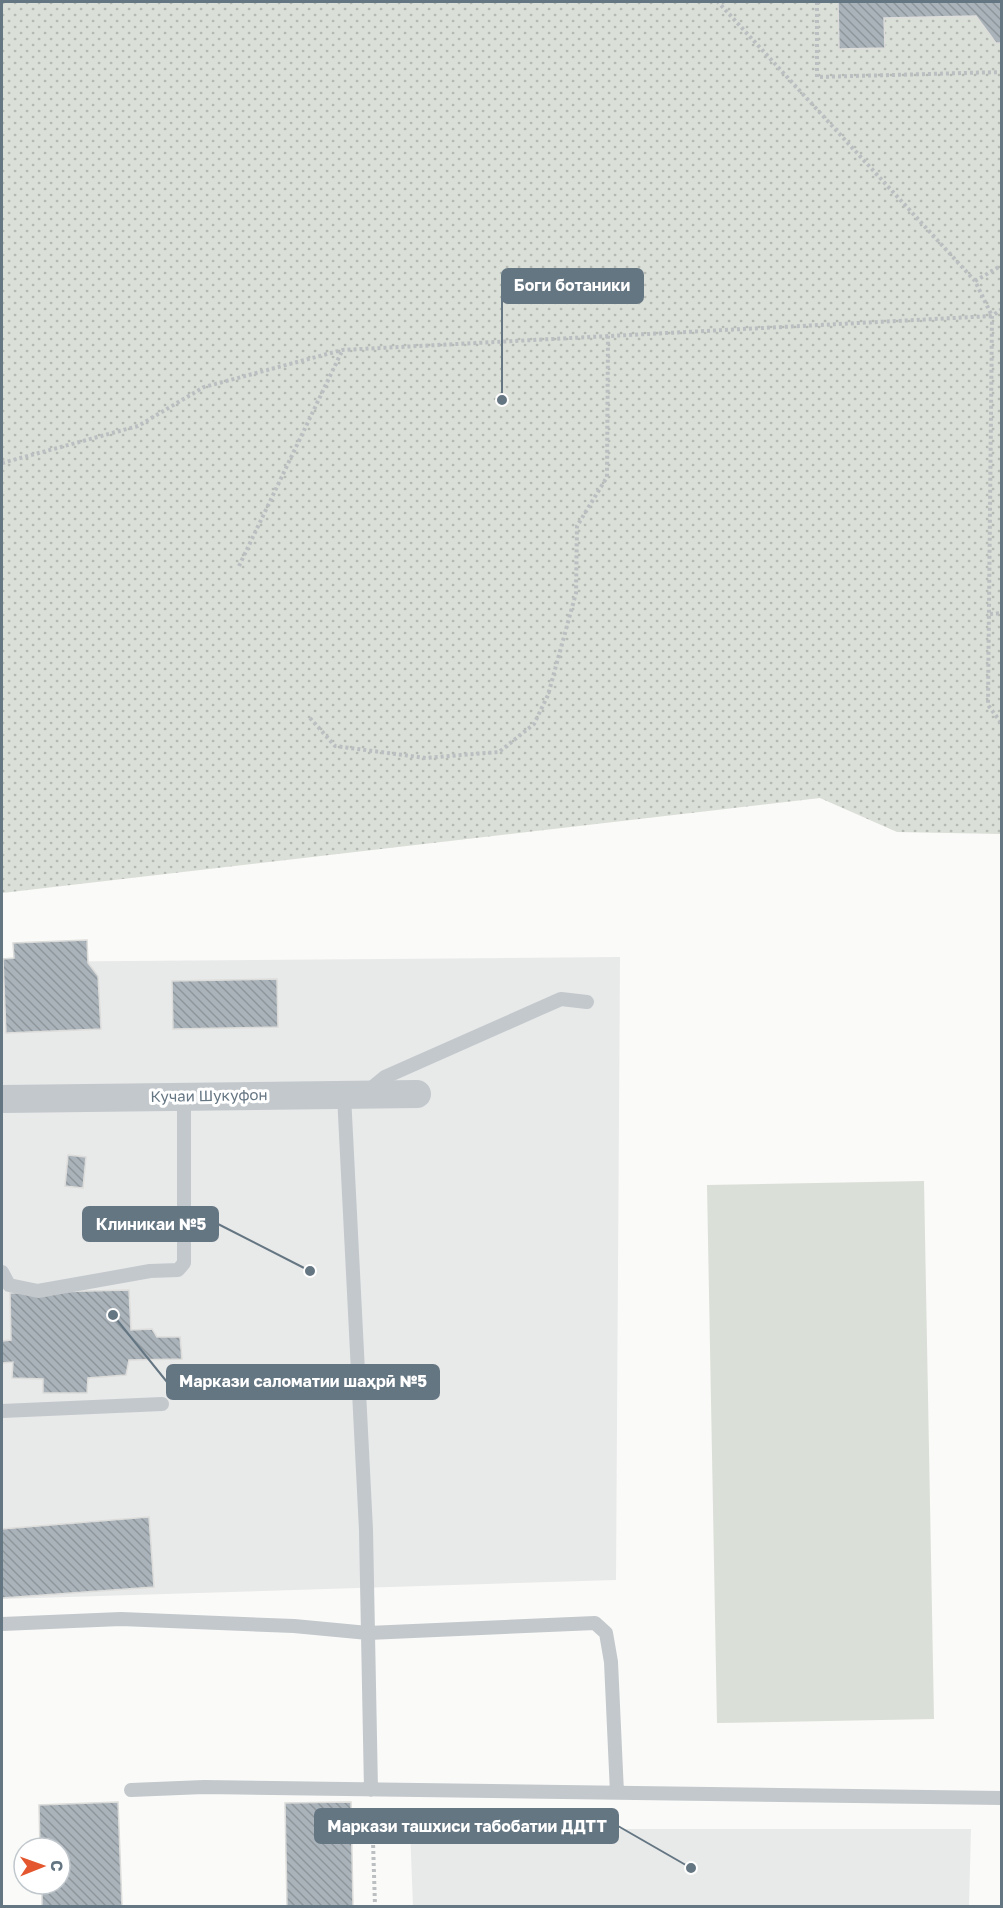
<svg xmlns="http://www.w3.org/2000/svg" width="1003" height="1908" font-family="'Golos Text',sans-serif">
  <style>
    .built { fill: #e8e9e9 }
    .garden { fill: url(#garden-dots) }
    .pitch { fill: #dadfd7 }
    .building { fill: url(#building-back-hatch); stroke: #dcdcda; stroke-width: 1.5 }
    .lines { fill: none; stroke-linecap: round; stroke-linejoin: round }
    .path { stroke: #bbbfc2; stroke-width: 4; stroke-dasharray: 3 3; stroke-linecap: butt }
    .service { stroke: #c3c8cc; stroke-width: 14 }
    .minor { stroke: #c3c8cc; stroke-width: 28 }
    .labels { text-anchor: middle; stroke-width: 6; stroke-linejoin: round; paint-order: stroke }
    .street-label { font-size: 15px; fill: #657683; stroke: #fff }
    .leader { fill: none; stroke: #657683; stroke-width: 2 }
    .callout-dot { fill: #657683; stroke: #fff; stroke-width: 2 }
    .callout { fill: #657683; stroke: #657683; stroke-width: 2 }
    .callout-label { font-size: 16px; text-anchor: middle; font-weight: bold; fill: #fff }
  </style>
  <defs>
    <pattern id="garden-dots" width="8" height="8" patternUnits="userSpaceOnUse" patternTransform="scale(1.5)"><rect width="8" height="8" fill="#dadfd7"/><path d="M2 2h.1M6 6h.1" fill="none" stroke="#b4b9b4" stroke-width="1.8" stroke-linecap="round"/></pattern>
    <pattern id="building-back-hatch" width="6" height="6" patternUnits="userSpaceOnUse" patternTransform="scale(1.5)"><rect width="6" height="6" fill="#aab3b9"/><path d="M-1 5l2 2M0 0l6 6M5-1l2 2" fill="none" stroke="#8e969c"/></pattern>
  </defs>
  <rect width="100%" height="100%" fill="#fafaf8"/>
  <path class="built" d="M620,957L616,1580L2,1599V962Z
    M410,1829H971L969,1906H413Z"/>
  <path class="garden" d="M2,2H1001V834L897,832L820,798L2,893Z"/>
  <path class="pitch" d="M924,1181L934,1719L717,1723L707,1185Z"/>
  <path class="building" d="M838,2H1002V43H996L976,16L884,18L885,48L839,49Z
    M87,940L88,963L98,976L101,1029L6,1033L3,959L14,958L13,943Z
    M277,979L278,1027L173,1029L172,981Z
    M68,1155L86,1157L83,1188L65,1186Z
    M129,1290L131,1330L152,1329L157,1337H180L182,1359L129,1360L126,1375L88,1378L87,1393H43V1379L12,1378L13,1362L2,1363V1341L11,1340L10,1293Z
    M149,1517L154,1587L2,1598V1529Z
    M118,1802L122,1906H42V1884H60V1848H40L39,1805Z
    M351,1802L353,1906H287L285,1803Z"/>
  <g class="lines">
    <path class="path" d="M817,2V77L1002,72
      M975,281L1002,265
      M1002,309L992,316L988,705L1002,724
      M2,463L138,426L204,387L342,350L992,316L975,281L718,2
      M239,566L342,351
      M990,614L1002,613
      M310,718L335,746L426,758L499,752L534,724L548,695L576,593L577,526L607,477L608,335
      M372,1809L375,1906"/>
    <path class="service" d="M368,1091L385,1077L561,999L587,1002
      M344,1095L366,1530L371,1790
      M2,1272L9,1285L38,1291L150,1271L178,1270L184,1263V1097
      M2,1411L162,1404
      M2,1624L121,1619L294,1626L368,1633L595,1623L606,1633L611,1662L617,1793
      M131,1790L204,1787L1002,1798"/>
    <path class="minor" d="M2,1099L417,1094"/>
  </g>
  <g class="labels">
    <g class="street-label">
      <text transform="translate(209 1096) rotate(-1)" y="5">Кучаи Шукуфон</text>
    </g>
  </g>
  <path class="leader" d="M502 400L502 286M310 1271L218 1224M113 1315L167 1382M691 1868L618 1826"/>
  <g class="callout-dot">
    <circle cx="502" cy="400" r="6"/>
    <circle cx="310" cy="1271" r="6"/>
    <circle cx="113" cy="1315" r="6"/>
    <circle cx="691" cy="1868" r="6"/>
  </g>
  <g class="callout">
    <rect x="502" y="269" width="141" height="34" rx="6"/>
    <rect x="83" y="1207" width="135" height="34" rx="6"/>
    <rect x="167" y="1365" width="272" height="34" rx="6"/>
    <rect x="315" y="1809" width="303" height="34" rx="6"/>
  </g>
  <g class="callout-label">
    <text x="572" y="291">Боги ботаники</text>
    <text x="151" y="1230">Клиникаи №5</text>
    <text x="303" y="1387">Маркази саломатии шаҳрӣ №5</text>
    <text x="467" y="1832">Маркази ташхиси табобатии ДДТТ</text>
  </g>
  <rect width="1003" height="1908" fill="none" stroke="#657683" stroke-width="6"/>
  <g transform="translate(42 1866) rotate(89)"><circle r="28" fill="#ffffff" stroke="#c1c8cd" stroke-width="1.5"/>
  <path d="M0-4.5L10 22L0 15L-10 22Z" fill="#e4572e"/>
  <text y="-9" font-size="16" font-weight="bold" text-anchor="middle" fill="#657683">С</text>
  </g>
</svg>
